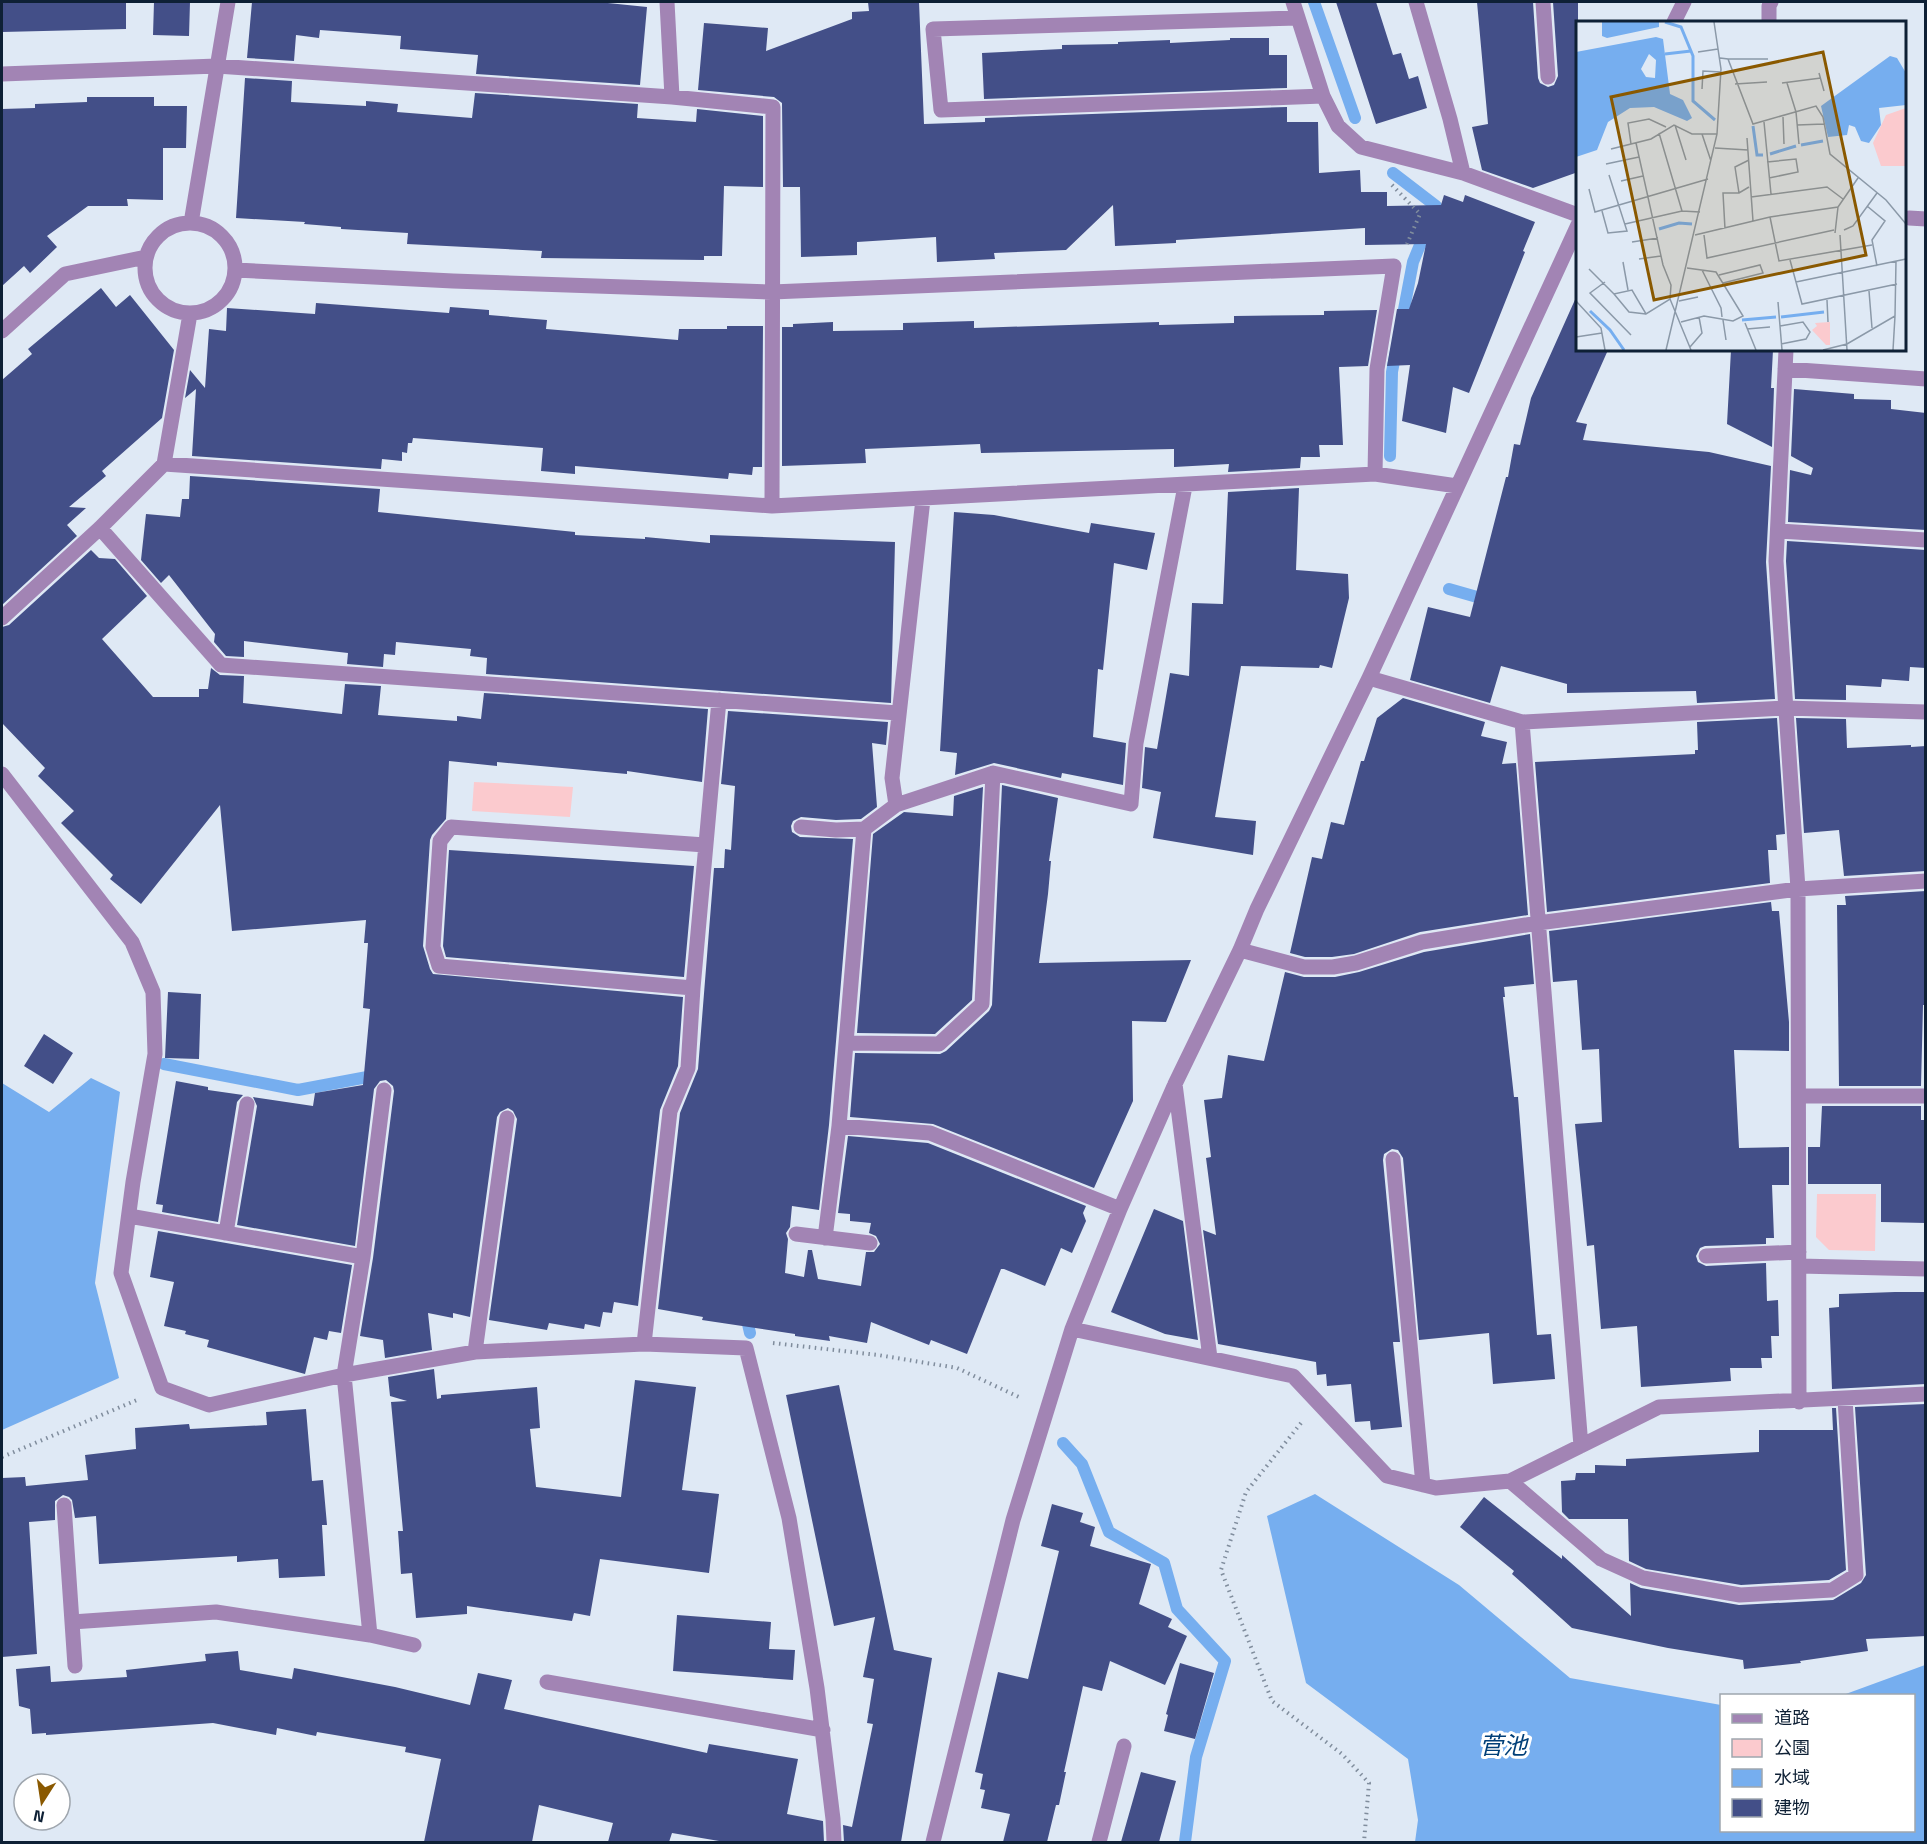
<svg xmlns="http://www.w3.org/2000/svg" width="1927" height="1844" font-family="'Titillium Web','Noto Sans JP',sans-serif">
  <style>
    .green { fill: #fbcace }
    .water { fill: #76aeef }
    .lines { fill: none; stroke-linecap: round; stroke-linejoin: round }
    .stream { stroke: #76aeef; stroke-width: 12 }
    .building { fill: #434f88 }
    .path { stroke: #808d9d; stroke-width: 4; stroke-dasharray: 1.5 4.5; stroke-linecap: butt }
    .minor { stroke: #a284b4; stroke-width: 15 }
    .labels { text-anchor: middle; stroke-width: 6; stroke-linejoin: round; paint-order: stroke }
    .water-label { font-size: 24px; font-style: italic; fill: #003f78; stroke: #fff }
    .inset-river { fill: none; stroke: #76aeef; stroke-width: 3 }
    .inset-road { fill: none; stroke: #8b99a8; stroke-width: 1.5 }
    .view { fill: #8a5900; fill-opacity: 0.15; stroke: #8a5900; stroke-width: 3 }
    .inset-edge { fill: none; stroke: #0e2035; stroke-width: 3 }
  </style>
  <rect width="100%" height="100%" fill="#dfe9f5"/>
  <path class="green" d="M474,782L573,787L570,817L472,811Z
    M1817,1194H1876L1875,1251L1829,1250L1816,1237Z"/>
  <path class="water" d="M91,1078L120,1092L95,1283L119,1378L2,1430V1083L49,1112Z
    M1315,1494L1459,1585L1570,1678L1721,1705L1722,1830H1914V1696L1843,1695L1925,1665V1842H1415L1418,1820L1408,1759L1306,1683L1267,1516Z"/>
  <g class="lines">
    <path class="stream" d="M1314,2L1355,118
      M1393,173L1436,206L1413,262L1401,325
      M1390,456L1392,372L1396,351
      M1449,589L1491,601
      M164,1064L298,1090L378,1075
      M745,1311L750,1333
      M1063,1443L1082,1464L1109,1532L1164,1563L1177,1609L1225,1661L1196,1757L1185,1842"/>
  </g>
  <path class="building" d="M2,2H126V29L2,32Z
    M154,2H190L189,36L153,35Z
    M252,2H598L647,7L640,85L476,74L478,55L400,49L401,36L320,30L319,38L296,35L294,61L247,58Z
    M868,2H919L924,124L985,122V118L1287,107V122H1318L1319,173L1360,170L1361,192H1387V206L1441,205L1444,195L1463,202L1465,195L1535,222L1523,251L1525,252L1469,393L1453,387L1446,433L1402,421L1410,365L1387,366L1397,309H1409L1418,283L1426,244L1365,245V228L1176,240V243L1115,246L1113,205L1066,250L994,253L995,259L937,262L936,237L857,242V255L801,257L800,187H783L782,103L774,97L698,90L704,23L768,28L766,51L852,19V12L869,11Z
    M1336,2H1376L1393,55L1401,53L1409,79L1418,76L1427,108L1376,124Z
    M1477,2H1533L1538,78L1540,83L1548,87L1554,85L1558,76L1553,2H1578V172L1533,188L1482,170L1472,127L1488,124Z
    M1230,38H1269V55H1287V88L984,99L982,53L1062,49V45L1118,44V42L1170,40V43L1230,40Z
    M245,78L292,81L291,102L366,106V101L398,104L397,112L472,118L475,93L638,104L637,118L696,122L697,109L763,116V187L724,186L722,256H704V260L541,258L542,251L407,244L408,233L341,229V227L304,224L305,222L236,218Z
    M87,97H154V106H187L186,148H163V200L127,199L128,206H88L47,236L57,247L30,273L24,266L2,286V109L35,108V104L87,102Z
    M101,288L116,307L130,295L174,350L162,418L102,471L106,476L69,507L86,508L67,525L77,536L2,605V380L32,354L28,349Z
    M1578,293V350H1608L1576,422L1587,424L1583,440L1709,452L1771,466L1766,562L1775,699L1697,703L1696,691L1567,693V684L1501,666L1490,703L1410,680L1428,607L1470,617L1506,477H1508L1514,444L1520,445L1531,398Z
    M316,303L449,313L450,307L489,310V315L547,320L546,329L678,340L679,329H727V326H763L762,467H753L752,475L729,473L728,479L575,466V474L541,471L543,448L413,438L412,443H408L407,453L402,452V461L382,459L381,469L192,456L196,389L185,398L190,370L205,388L209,329L226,331L227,308L315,314Z
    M1377,310L1368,366L1339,367L1343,445H1319L1320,457H1301L1300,468L1228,472L1229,464L1174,467V449L981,453L980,444L865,449L866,463L782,466V327H793V324L833,322V331L903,330V323L974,321V328L1159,322V325L1234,323V316L1324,315V311Z
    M1731,350H1773L1771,388H1774L1772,447L1727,424Z
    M1794,389L1854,394V399L1891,400V409L1926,413V530L1788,522L1790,470L1811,475L1813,468L1791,456Z
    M190,476L380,489L378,512L575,532V535L645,539V537L710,543V535L895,542L891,703L486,674L487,658L470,656L471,649L396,642L395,655L384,654L383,667L347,664L348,653L244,641V657L226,656L214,642L215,634L169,575L161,583L141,560L146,514L180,517L182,499H189Z
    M1299,488L1296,570L1348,574L1349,598L1332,668L1320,665L1319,668L1241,666L1215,817L1256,821L1253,855L1153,838L1161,792L1142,788L1145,747L1157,749L1170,673L1189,676L1192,603L1223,604L1228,492Z
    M954,512L994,515L1089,533L1091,523L1155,533L1147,570L1114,563L1103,670L1098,669L1093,737L1126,743L1123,785L1062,773L1061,778L994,763L955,775L957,753L940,751Z
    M1787,541L1926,550V668L1910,667L1909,681L1882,679L1881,687L1846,685V700L1795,699L1786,561Z
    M91,550L99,558L115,559L147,596L102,639L153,697H199V689H208L211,668L220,675L244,676L243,703L342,714L345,684L381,686L378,715L457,721V716L481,719L484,693L708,709L702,782L627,771V774L497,762V766L449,761L446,819L432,835L430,840L423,946L430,969L433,974L683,997L678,1066L660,1110L638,1306L614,1302L612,1313L603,1312L600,1327L585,1324L584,1329L549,1323L547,1330L489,1320L517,1119L513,1111L508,1108L500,1112L497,1117L470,1317L453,1313V1318L428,1313L432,1350L385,1358L383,1340L360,1336L373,1258L394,1091L393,1086L386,1080L380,1081L374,1089L355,1246L237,1225L257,1106L253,1097L313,1106L315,1093L363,1085L370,1009L363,1008L368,943H364L366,920L232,931L220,805L141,904L110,879L113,875L61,823L74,811L38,776L45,768L2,723V627L9,625Z
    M1403,698L1485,722L1481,736L1507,742L1502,764L1516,763L1528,915L1420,932L1354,954L1332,957H1305L1290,953L1312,857L1322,859L1331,822L1344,825L1361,761H1364L1377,718Z
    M728,711L888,722L886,745L872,743L877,807L861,819L836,820L801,817L793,821L791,826L792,832L800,837L853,839L829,1125L819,1210L792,1206L790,1227L786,1233L788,1239L785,1273L804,1277L808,1250H812L818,1279L861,1286L866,1252H874L880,1244L876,1236L869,1233L871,1223L850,1221V1214L838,1213L848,1136L928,1143L1086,1206L1083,1213L1086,1221L1072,1253L1061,1248L1045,1286L1004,1269H1001L967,1354L931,1340L929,1345L871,1322L867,1343L829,1336L830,1341L795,1336V1334L702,1320L703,1317L658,1309L680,1113L698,1069L714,868H724L725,849L731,850L735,786L721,784Z
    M1777,718L1785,834L1776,835L1777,850H1768L1770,883L1547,912L1535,762L1695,754V750H1698L1697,722Z
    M1796,718L1846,719L1847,748L1911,745V747L1926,746V871L1844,876L1839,830L1804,833Z
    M1002,785L1058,798L1049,861H1051L1048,894L1039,963L1191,960L1166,1022L1132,1021L1133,1101L1094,1188L933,1124L850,1117L855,1053L940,1054L946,1051L989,1011L992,1005Z
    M983,787L972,1000L935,1034L857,1033L873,834L904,812L953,816L954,796Z
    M449,850L694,866L684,977L446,957L443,946Z
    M1926,891V1005H1923L1921,1086H1839L1837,905H1846L1845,896Z
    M1771,902L1772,911H1779L1789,1022V1051L1734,1050L1739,1148L1789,1147V1185H1772L1774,1238H1766V1244L1705,1246L1700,1248L1696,1256L1698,1262L1706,1266L1766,1263L1767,1301L1778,1300L1779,1336H1771L1772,1358H1761L1762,1368H1730L1731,1381L1641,1387L1637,1326L1601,1329L1594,1245L1587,1246L1575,1124L1602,1122L1599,1049L1582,1050L1577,980L1553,982L1549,931Z
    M1530,934L1534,984L1504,987L1505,997H1503L1514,1097H1518L1537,1335L1551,1334L1555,1379L1493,1384L1489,1333L1419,1340L1403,1158L1398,1150L1392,1149L1384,1154L1383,1160L1400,1342H1393L1402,1427L1371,1430L1370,1421L1355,1422L1351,1384L1327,1386L1326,1374L1317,1375L1316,1362L1218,1344L1203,1230L1216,1235L1206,1158L1211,1157L1204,1100L1222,1098L1228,1055L1264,1061L1285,972L1304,977H1335L1359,972L1424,952Z
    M168,992L201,994L199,1059L165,1058Z
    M44,1034L73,1053L53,1084L24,1066Z
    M176,1081L208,1087V1090L243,1095L237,1102L218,1222L162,1212L163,1205L156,1204Z
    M1822,1106H1921V1120H1926V1223L1881,1222V1184H1808V1147H1820Z
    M1154,1209L1183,1221L1198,1340L1165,1334L1111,1312Z
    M158,1231L352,1265L341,1333L329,1331L327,1340L314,1337L305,1374L207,1347L209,1340L185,1334L186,1331L164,1326L174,1282L150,1277Z
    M1895,1292H1926V1384L1832,1389L1829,1308L1839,1307V1294Z
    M434,1369L437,1399L441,1398V1395L537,1387L540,1428L530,1429L536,1487L621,1497L635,1380L696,1387L682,1490L719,1494L709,1573L600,1559L590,1616L574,1613L572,1621L467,1606V1614L416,1618L412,1573L401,1574L398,1531H403L391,1402L407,1401L390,1396L388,1377Z
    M839,1385L894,1650L932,1658L901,1842H844L843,1825L852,1827L873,1724L867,1723L874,1679L863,1677L875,1617L834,1626L786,1395Z
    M1926,1404V1636L1866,1639L1868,1651L1800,1661L1801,1663L1744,1669L1743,1660L1668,1648L1572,1628L1512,1574L1514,1571L1460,1527L1484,1497L1562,1559V1555L1631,1616L1630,1583L1641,1588L1739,1605L1833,1600L1861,1583L1866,1575L1855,1407Z
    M1832,1408H1836L1846,1570L1829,1580L1741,1585L1646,1569L1629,1561L1628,1519H1569L1562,1512L1561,1481L1575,1480L1576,1473H1595V1465L1626,1466V1459L1759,1452V1430H1833Z
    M306,1409L312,1481L323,1480L327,1525H322L325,1576L279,1578L278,1559L237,1562V1556L99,1564L96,1516L75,1518L72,1500L69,1497L63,1495L55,1501V1520L29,1522L37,1654L2,1657V1478L25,1477L26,1486L88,1480L85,1455L136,1449L135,1428L189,1424L190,1429L267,1425L266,1412Z
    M1052,1504L1083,1513L1080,1522L1095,1527L1090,1546L1151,1564L1139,1604L1172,1619L1168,1627L1187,1636L1165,1685L1110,1661L1102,1691L1083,1686L1064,1772H1066L1059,1805H1056L1047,1842H1003L1010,1814L981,1808L985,1790L980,1789L983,1774L975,1772L998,1672L1028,1679L1059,1551L1041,1546Z
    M677,1615L771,1622L769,1649L795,1650L793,1680L673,1671Z
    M238,1651L240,1670L292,1679L294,1668L395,1687L470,1705L478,1673L512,1680L504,1709L707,1753L709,1744L798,1759L787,1814L823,1821L824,1842H725L672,1833L669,1842H608L613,1823L539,1805L532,1842H424L441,1759L405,1752L406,1747L317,1732L316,1736L277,1728L276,1735L213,1723L46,1735V1733L32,1734L30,1709L19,1706L16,1669L50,1666L51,1682L127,1677L126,1670L206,1661L205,1654Z
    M1180,1663L1214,1673L1195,1739L1164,1731L1168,1715L1166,1714Z
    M1141,1772L1176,1781L1159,1842H1121Z"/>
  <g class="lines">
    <path class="path" d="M1392,185L1420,214L1407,244
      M773,1343L878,1355L957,1368L1021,1398
      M1301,1423L1246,1492L1221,1570L1272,1701L1342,1754L1369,1783L1364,1842
      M2,1457L137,1400"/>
    <path class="minor" d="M667,2L672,97
      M1293,2L1323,96L1338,126L1361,147L1463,173L1578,215
      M1416,2L1450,119L1463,173
      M1543,2L1548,77
      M1298,18L933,29L941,110L1323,96
      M1674,22L1684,2
      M1769,22V6L1771,2
      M2,74L217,66L672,97L773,107L772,506
      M1909,218L1926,219
      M191,223L228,2
      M145 268a45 45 0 1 1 90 0a45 45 0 1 1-90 0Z
      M236,270L453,281L772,292L1394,266L1377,369L1375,474
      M2,331L65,274L146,257
      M1786,350L1776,561L1798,889L1799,1402
      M1785,369L1926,379
      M164,464L190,314
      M100,528L221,665L898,713
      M1779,531L1926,540
      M2,618L100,528L164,464L772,506L1375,474L1457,486
      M1369,678L1522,722L1785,708L1926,712
      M1522,722L1581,1446
      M2,774L132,942L153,992L155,1054L133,1182L121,1273L162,1388L209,1405L344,1375L475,1352L644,1344L746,1348L789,1518L817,1688L833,1819L834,1842
      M896,805L993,773L1131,804L1136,743L1185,486
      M801,827L836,830L864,829
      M1240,950L1304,967H1333L1356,963L1422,942L1538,923L1798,889L1926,881
      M693,988L439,966L433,947L440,841L451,827L705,845
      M847,1043L939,1044L982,1004L993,773
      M1175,1084L1210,1358
      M1799,1096H1926
      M839,1126L930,1133L1120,1209
      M1393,1159L1423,1485
      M129,1216L363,1257
      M226,1233L247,1104
      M796,1234L870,1243
      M825,1238L839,1126L864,829L896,805L892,778L923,499
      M1706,1256L1799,1252
      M1799,1266L1926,1269
      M1072,1329L1293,1376L1387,1476L1436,1488L1510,1481L1659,1407L1926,1394
      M644,1344L670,1111L688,1068L693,988L719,700
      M475,1352L507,1118
      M1510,1481L1601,1559L1643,1578L1740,1595L1832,1590L1856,1575L1845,1399
      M64,1505L75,1666
      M72,1622L216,1612L370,1635L414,1645
      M370,1635L344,1375L363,1257L384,1090
      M547,1682L823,1730
      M933,1842L1013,1520L1072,1329L1120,1209L1175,1084L1240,950L1257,909L1369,678L1578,225
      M1099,1842L1124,1746"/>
  </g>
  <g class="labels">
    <g class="water-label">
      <text x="1503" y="1754">菅池</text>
    </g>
  </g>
  <g transform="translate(1576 21)">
    <rect width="330" height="330" fill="#dfe9f5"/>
    <path d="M330,87V145H305L297,122L310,94ZM254,301V324H250L236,309L241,305L239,302Z" fill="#fbcace"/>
    <path d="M26,1H83V6L31,17L26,15ZM80,16L87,18L94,73L107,79L116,97L111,100L78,86L54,87L32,101L21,129L0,136V31ZM73,33L80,39L79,57L70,56L65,48ZM314,35L321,37L330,52V84L303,87L305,104L293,122L285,120L279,106L273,104L271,114L252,116L245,85Z" fill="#76aeef" fill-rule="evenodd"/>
    <path class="inset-river" d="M89,1L105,6L117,35V80L139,99M89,33L115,30M177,105L181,134H187M225,124L247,120M194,133L220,125M83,208L103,202L116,203M14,290L34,309L48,329M205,296L248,291M166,299L200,296"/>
    <path class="inset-road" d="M122,31L142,28M144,37L152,38L177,103L240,85L247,96L254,133L310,179L330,203M152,38H192M243,52L248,70M206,62L245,57M211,62L220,91L223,123M159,63L191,61M126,68L127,50L145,51M207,96L208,123M188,101L195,173M99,104L110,139M221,104L248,103M83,112L106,190M126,113L135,140M171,117L177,200M60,122L87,244L95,264L94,278M55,123L52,102L73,98L90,106M139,127L172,129M35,128L75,118L98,104L116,113H141M191,141L220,138L222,151L193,157M30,143L63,136M45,160L67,155M13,168L19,191L132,158M163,172L159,146L173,139M175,176L251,166L267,178M291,185L309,200L296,219L301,245M26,190L32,212L51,210L33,154M194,196L203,240L296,224M49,203L106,190L124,191M149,208L147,172H163L173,166M268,209L277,205L301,172M259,212L262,186M119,214L194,196L262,186L282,157M128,214L131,237L258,209M264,214L271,329M56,221L82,217M63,238L85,235M214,239L226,283L321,263M47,241L52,269M13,248L38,273L56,269L70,293L94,278L115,329M126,249L145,287L146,296M143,254L184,244L187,252L147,262M29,261L14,272L55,314M220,261L330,238M293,270L296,307M38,273L53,291L70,293M251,279L252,301M0,280L25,307L29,329M103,280L122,276M202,281L206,329M147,299L150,319M105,301L128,295L157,300L167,295L140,251L111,247M169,302L180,329M204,305L227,301L234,311L230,318L205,323M171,308L194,306M0,316L26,312M114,326L126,312L123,296M90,329L141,113L145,48L138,1M247,329L271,323L319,295L320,240M317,329L319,295"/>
    <path class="view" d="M247,31L290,234L78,279L35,76Z"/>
    <rect width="330" height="330" class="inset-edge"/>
  </g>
  <rect width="1927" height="1844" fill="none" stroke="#0e2035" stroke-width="6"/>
  <rect x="1720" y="1694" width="195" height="138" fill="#ffffff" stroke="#9fa6ae" stroke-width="1.5"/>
  <rect x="1732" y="1714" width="30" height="9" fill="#a284b4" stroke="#9fa6ae" stroke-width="1.5"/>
  <text x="1774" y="1724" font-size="18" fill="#0e2035">道路</text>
  <rect x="1732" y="1739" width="30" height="18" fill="#fbcace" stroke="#9fa6ae" stroke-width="1.5"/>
  <text x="1774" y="1754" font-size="18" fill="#0e2035">公園</text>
  <rect x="1732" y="1769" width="30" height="18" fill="#76aeef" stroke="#9fa6ae" stroke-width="1.5"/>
  <text x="1774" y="1784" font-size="18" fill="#0e2035">水域</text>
  <rect x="1732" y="1799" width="30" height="18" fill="#434f88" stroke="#9fa6ae" stroke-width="1.5"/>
  <text x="1774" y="1814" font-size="18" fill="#0e2035">建物</text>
  <g transform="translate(42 1802) rotate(192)"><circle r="28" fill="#ffffff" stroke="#9fa6ae" stroke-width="1.5"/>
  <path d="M0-4.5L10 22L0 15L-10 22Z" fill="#8a5900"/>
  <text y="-9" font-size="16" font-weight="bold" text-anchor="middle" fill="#0e2035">N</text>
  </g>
</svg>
